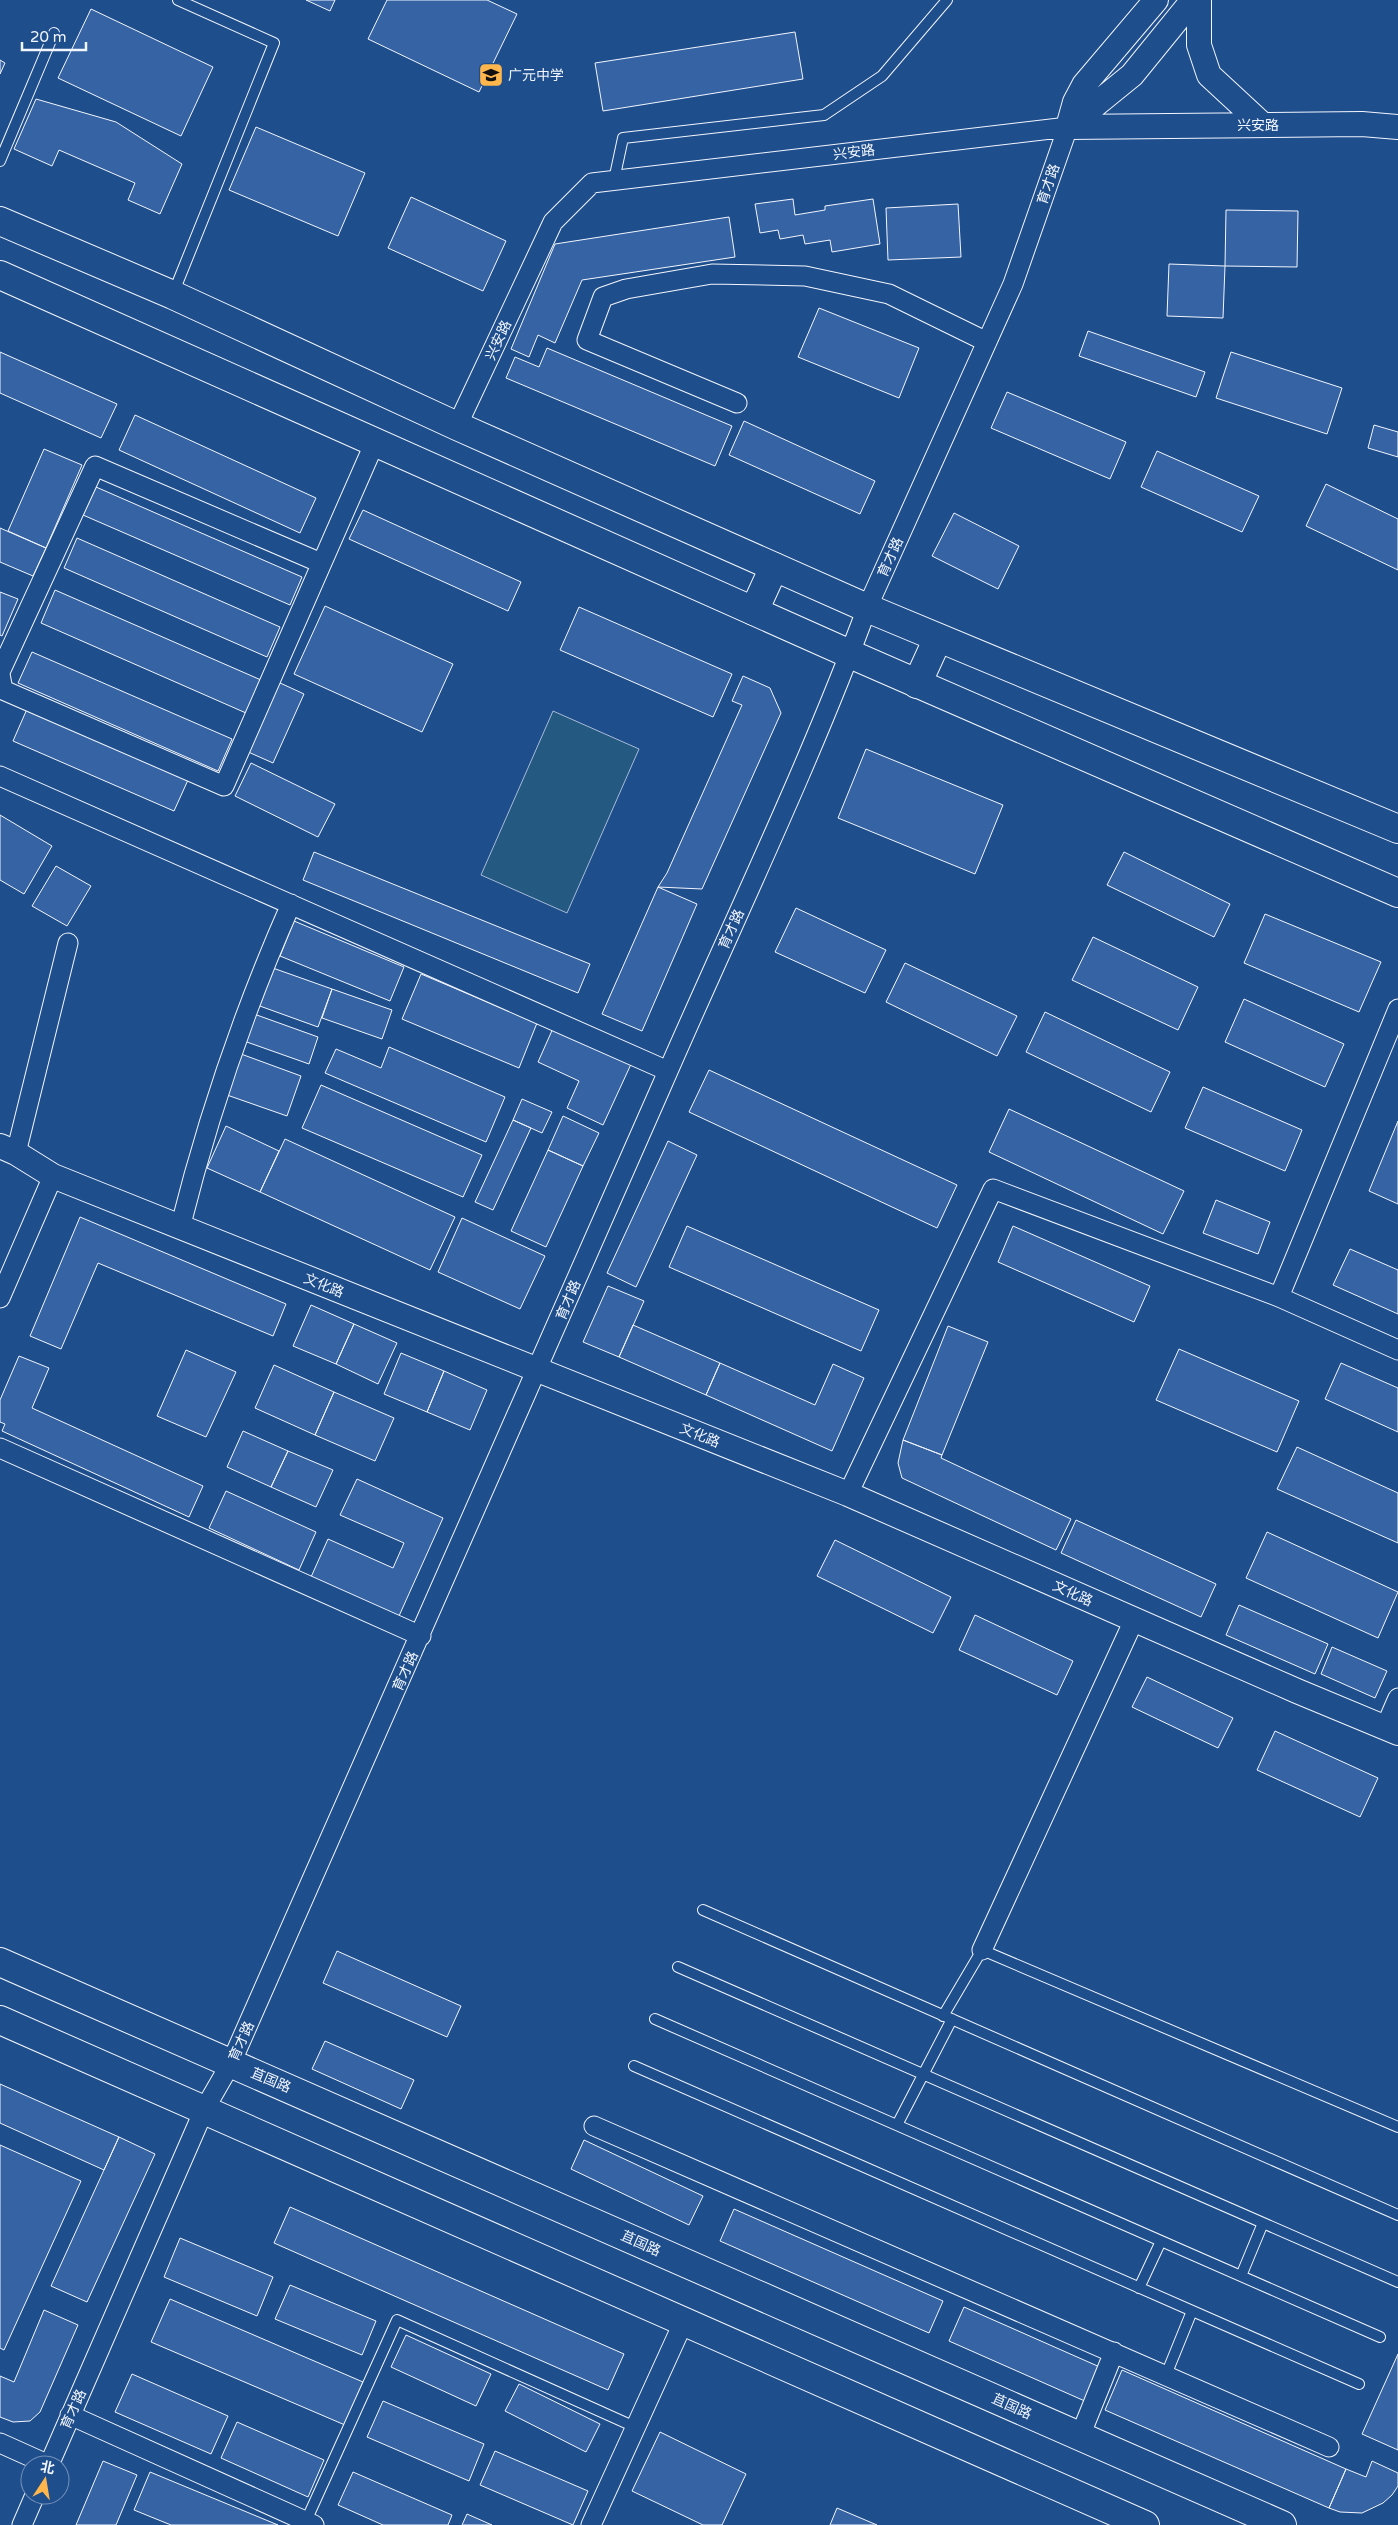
<svg xmlns="http://www.w3.org/2000/svg" width="1398" height="2525" font-family="'Varela Round','Noto Sans SC',sans-serif">
  <style>
    .green { fill: #245a82; stroke: #a8bbd7 }
    .building { fill: #3563a3; stroke: #f2f6ff }
    .lines { fill: none; stroke-linecap: round; stroke-linejoin: round }
    .service-casing { stroke: #f2f6ff; stroke-width: 12 }
    .minor-casing { stroke: #f2f6ff; stroke-width: 21 }
    .tertiary-casing { stroke: #f2f6ff; stroke-width: 26 }
    .secondary-casing { stroke: #f2f6ff; stroke-width: 30 }
    .primary-casing { stroke: #f2f6ff; stroke-width: 30 }
    .trunk-casing { stroke: #f2f6ff; stroke-width: 30 }
    .service { stroke: #1f4e8c; stroke-width: 10 }
    .minor { stroke: #1f4e8c; stroke-width: 19 }
    .tertiary { stroke: #1f4e8c; stroke-width: 24 }
    .secondary { stroke: #1f4e8c; stroke-width: 28 }
    .primary { stroke: #1f4e8c; stroke-width: 28 }
    .trunk { stroke: #1f4e8c; stroke-width: 28 }
    .labels { text-anchor: middle; stroke-width: 4; stroke-linejoin: round; paint-order: stroke }
    .poi-label { font-size: 14px; fill: #f2f6ff; stroke: #1f4e8c; text-anchor: start }
    .street-label { font-size: 14px; fill: #f2f6ff; stroke: #1f4e8c }
  </style>
  <rect width="100%" height="100%" fill="#1f4e8c"/>
  <path class="green" d="M553,711L639,749L567,913L481,875Z"/>
  <path class="building" d="M306,0H335L330,11Z
    M387,0H487L517,14L479,92L368,39Z
    M91,9L213,67L181,136L58,78Z
    M795,32L803,79L603,111L595,63Z
    M0,60L5,63L0,74Z
    M36,99L116,122L182,164L160,214L128,200L135,183L59,150L52,166L14,149Z
    M256,127L365,173L338,236L229,190Z
    M411,197L506,241L483,291L388,248Z
    M793,199L795,215L825,210V206L873,199L880,244L832,252L830,240L805,244L803,235L780,239L778,230L760,233L755,204Z
    M958,204L961,257L888,260L886,208Z
    M1226,210L1298,211L1297,267L1225,266Z
    M729,217L735,257L582,280L555,343L538,335L529,357L511,349L555,244Z
    M1169,264L1225,266L1223,318L1167,316Z
    M819,308L919,348L899,398L798,357Z
    M1088,331L1205,372L1196,397L1079,356Z
    M547,348L732,426L715,466L506,378L515,357L539,367Z
    M0,352L117,404L101,438L0,393Z
    M1231,352L1342,388L1327,434L1216,398Z
    M1007,392L1126,442L1110,479L991,428Z
    M135,415L316,498L300,533L119,450Z
    M744,421L875,481L860,514L729,455Z
    M1374,425L1398,432V457L1368,448Z
    M44,449L82,465L46,548L8,531Z
    M1157,451L1259,496L1242,532L1141,487Z
    M1326,484L1398,519V570L1306,526Z
    M96,487L302,577L290,605L83,515Z
    M363,510L521,582L508,611L349,539Z
    M954,513L1019,546L998,589L932,556Z
    M0,528L46,548L33,576L0,562Z
    M77,538L280,627L267,657L64,568Z
    M55,590L261,680L246,713L41,623Z
    M0,592L18,599L2,636L0,635Z
    M325,606L453,664L422,732L294,674Z
    M579,607L732,674L713,717L560,650Z
    M32,652L232,739L218,771L18,683Z
    M743,676L770,688L781,713L702,889L658,887L667,873L742,705L732,701Z
    M278,682L304,694L273,763L246,751Z
    M27,709L188,780L174,811L13,741Z
    M866,749L1003,805L975,874L838,818Z
    M251,763L335,804L318,837L235,796Z
    M0,815L52,846L24,894L0,880Z
    M314,852L590,964L578,993L303,880Z
    M1124,852L1230,904L1214,937L1107,885Z
    M56,866L91,886L67,926L32,906Z
    M658,887L697,904L642,1031L602,1014Z
    M796,908L886,950L865,993L775,952Z
    M1265,914L1381,962L1359,1012L1244,963Z
    M294,921L404,967L390,1001L280,956Z
    M1093,937L1198,987L1178,1030L1072,980Z
    M905,963L1017,1016L997,1056L886,1002Z
    M270,967L332,989L318,1027L257,1005Z
    M421,974L537,1023L519,1068L402,1019Z
    M332,989L392,1010L382,1039L322,1018Z
    M1244,999L1344,1044L1325,1087L1225,1042Z
    M1045,1012L1170,1072L1151,1112L1026,1052Z
    M254,1014L318,1037L309,1064L244,1041Z
    M554,1026L632,1062L603,1125L567,1108L579,1081L538,1062Z
    M389,1047L505,1097L486,1142L325,1073L336,1049L381,1068Z
    M241,1054L301,1076L287,1116L227,1095Z
    M709,1070L957,1185L937,1228L689,1112Z
    M321,1085L482,1155L463,1197L302,1128Z
    M1203,1087L1302,1130L1285,1171L1185,1128Z
    M522,1099L552,1112L542,1133L513,1120Z
    M1009,1109L1184,1191L1163,1234L989,1152Z
    M563,1116L599,1133L583,1166L548,1150Z
    M513,1120L531,1128L493,1210L475,1202Z
    M1398,1121V1204L1369,1191Z
    M226,1126L279,1151L260,1192L207,1168Z
    M285,1139L455,1217L430,1270L260,1192Z
    M668,1141L697,1155L636,1287L607,1273Z
    M548,1150L583,1166L546,1247L511,1231Z
    M1216,1200L1270,1222L1258,1254L1203,1233Z
    M80,1217L286,1304L273,1336L98,1263L61,1349L30,1336Z
    M462,1218L545,1256L520,1309L438,1272Z
    M687,1226L879,1310L861,1351L669,1267Z
    M1013,1226L1150,1286L1134,1322L998,1262Z
    M1350,1249L1398,1270V1314L1333,1285Z
    M608,1286L644,1301L619,1357L583,1342Z
    M311,1305L354,1324L336,1364L293,1346Z
    M354,1324L397,1343L378,1384L336,1364Z
    M633,1325L720,1363L706,1395L619,1357Z
    M948,1326L988,1342L942,1455L903,1440Z
    M1179,1349L1299,1401L1277,1452L1156,1400Z
    M186,1350L236,1372L206,1437L157,1416Z
    M401,1353L444,1371L427,1412L384,1394Z
    M19,1356L49,1368L32,1408L203,1486L189,1517L2,1431L5,1424L0,1422V1400Z
    M720,1363L815,1405L833,1364L864,1378L832,1451L706,1395Z
    M1341,1363L1398,1388V1432L1325,1399Z
    M274,1365L334,1392L315,1435L255,1408Z
    M444,1371L487,1390L470,1430L427,1412Z
    M334,1392L394,1418L375,1461L315,1435Z
    M243,1431L288,1451L271,1487L227,1467Z
    M903,1440L942,1455L941,1458L1071,1519L1056,1550L902,1478L898,1463Z
    M1297,1447L1398,1493V1543L1277,1489Z
    M288,1451L333,1470L316,1507L271,1487Z
    M357,1479L443,1518L399,1616L311,1577L328,1539L393,1568L404,1543L340,1515Z
    M226,1491L316,1532L299,1570L209,1528Z
    M1076,1520L1216,1584L1201,1617L1061,1553Z
    M1267,1532L1398,1592L1378,1638L1246,1578Z
    M835,1540L951,1597L933,1633L817,1576Z
    M1239,1605L1328,1644L1315,1674L1226,1635Z
    M975,1615L1073,1661L1057,1695L959,1650Z
    M1332,1647L1387,1671L1375,1698L1321,1674Z
    M1147,1677L1233,1718L1218,1748L1132,1707Z
    M1275,1731L1378,1778L1360,1817L1257,1770Z
    M337,1951L461,2006L447,2037L323,1983Z
    M325,2041L414,2080L401,2109L312,2069Z
    M0,2084L119,2137L104,2170L0,2123Z
    M119,2137L155,2154L87,2302L51,2286Z
    M584,2140L703,2196L689,2225L571,2169Z
    M0,2145L81,2181L4,2350L0,2348Z
    M290,2207L624,2354L608,2390L274,2243Z
    M734,2209L943,2301L929,2333L720,2241Z
    M180,2238L273,2277L257,2316L164,2277Z
    M290,2285L376,2321L362,2355L275,2319Z
    M170,2299L363,2382L345,2425L151,2342Z
    M964,2307L1102,2368L1087,2402L949,2341Z
    M44,2310L78,2325L40,2412L30,2421L13,2422L0,2417V2376L14,2382Z
    M406,2335L491,2374L476,2406L391,2367Z
    M1398,2354V2450L1362,2434Z
    M1122,2370L1346,2469L1329,2508L1105,2410Z
    M132,2374L228,2416L211,2454L115,2412Z
    M519,2384L600,2424L586,2452L505,2411Z
    M383,2401L484,2444L469,2481L367,2437Z
    M237,2422L324,2460L308,2497L221,2458Z
    M660,2432L746,2474L722,2525H703L632,2491Z
    M495,2451L588,2491L573,2525L480,2485Z
    M103,2461L137,2475L116,2525H76Z
    M1372,2461L1398,2473V2486L1392,2495L1383,2503L1362,2513L1340,2512L1329,2508L1346,2469L1366,2477Z
    M150,2472L278,2525H171L134,2510Z
    M353,2472L452,2515L448,2525H383L338,2505Z
    M837,2508L877,2525H830Z
    M467,2514L492,2525H462Z"/>
  <g class="lines">
    <defs>
      <path id="service" d="M0,161L54,33
        M614,180L623,138L824,115L882,76L947,0
        M173,294L274,43L178,0
        M703,1910L1398,2215
        M678,1967L1398,2282
        M943,2016L982,1950L1398,2127
        M655,2019L1380,2337
        M634,2066L1359,2384
        M897,2125L952,2019
        M1241,2276L1263,2223
        M1139,2288L1161,2241
        M1166,2375L1192,2311
        M306,2521L397,2320L635,2427"/>
      <path id="minor" d="M737,403L587,340L603,297L626,289L712,274L805,276L889,294L987,342
        M0,672L95,466L321,563
        M0,674L3,690L224,786L375,442
        M0,776L668,1071
        M16,1153L68,943
        M180,1228C208,1116 244,1010 291,904
        M1279,1297L1398,1009
        M0,1298L53,1176
        M0,1448L421,1636
        M848,1494L993,1189L1279,1297L1398,1350
        M1385,1728L1398,1698
        M982,1950L1134,1620
        M594,2126L1329,2447
        M70,2415L314,2525
        M1080,2436L1114,2352
        M0,2443L49,2465
        M49,2465L204,2110L231,2063C376,1737 520,1411 662,1085C731,926 807,770 867,608L1013,284L1068,127L592,183L553,222L457,426
        M22,2525L35,2495
        M591,2525L684,2321"/>
      <path id="tertiary" d="M1199,0V45L1209,75L1263,125
        M1068,127L1362,124L1398,127
        M1068,127L1132,75L1193,0
        M1068,127L1075,102L1084,85L1156,0
        M0,1146L16,1153L53,1176L848,1494L1297,1691L1398,1733"/>
      <path id="secondary" d="M0,1962L1282,2525
        M0,2020L1145,2525"/>
      <path id="primary" d="M754,611L774,567
        M917,684L938,638"/>
      <path id="trunk" d="M0,221L173,295L457,426L867,608L1398,829
        M0,275L850,654L1398,893"/>
    </defs>
    <use href="#service" class="service-casing"/>
    <use href="#minor" class="minor-casing"/>
    <use href="#tertiary" class="tertiary-casing"/>
    <use href="#secondary" class="secondary-casing"/>
    <use href="#primary" class="primary-casing"/>
    <use href="#trunk" class="trunk-casing"/>
    <use href="#service" class="service"/>
    <use href="#minor" class="minor"/>
    <use href="#tertiary" class="tertiary"/>
    <use href="#secondary" class="secondary"/>
    <use href="#primary" class="primary"/>
    <use href="#trunk" class="trunk"/>
  </g>
  <defs>
    <symbol id="school-square" viewBox="-11 -11 22 22"><rect x="-9" y="-9" width="18" height="18" rx="4" fill="#ffb74d" stroke="#1f4e8c"/><path d="M0-5L7-2L0 1L-7-2ZM-4 1L0 2.5L4 1V4Q0 6-4 4Z" fill="#111"/></symbol>
  </defs>
  <g fill-rule="evenodd">
    <use href="#school-square" x="477" y="61" width="28" height="28"/>
  </g>
  <g class="labels">
    <g class="poi-label">
      <text x="508" y="80">广元中学</text>
    </g>
    <g class="street-label">
      <text x="1258" y="130">兴安路</text>
      <text transform="translate(854 152) rotate(-7)" y="5">兴安路</text>
      <text transform="translate(1048 184) rotate(-71)" y="5">育才路</text>
      <text transform="translate(498 340) rotate(-65)" y="5">兴安路</text>
      <text transform="translate(890 557) rotate(-66)" y="5">育才路</text>
      <text transform="translate(731 929) rotate(-66)" y="5">育才路</text>
      <text transform="translate(324 1285) rotate(22)" y="5">文化路</text>
      <text transform="translate(568 1300) rotate(-67)" y="5">育才路</text>
      <text transform="translate(700 1435) rotate(22)" y="5">文化路</text>
      <text transform="translate(1073 1593) rotate(24)" y="5">文化路</text>
      <text transform="translate(405 1671) rotate(-66)" y="5">育才路</text>
      <text transform="translate(241 2041) rotate(-66)" y="5">育才路</text>
      <text transform="translate(271 2080) rotate(23)" y="5">苴国路</text>
      <text transform="translate(641 2243) rotate(24)" y="5">苴国路</text>
      <text transform="translate(1012 2406) rotate(24)" y="5">苴国路</text>
      <text transform="translate(73 2409) rotate(-66)" y="5">育才路</text>
    </g>
  </g>
  <g transform="translate(45 2480) rotate(12)"><circle r="24" fill="#1f4e8c" stroke="#7391ba"/>
  <path d="M0-4L9 19L0 12L-9 19Z" fill="#ffb74d"/>
  <text y="-8" font-size="14" font-weight="bold" text-anchor="middle" fill="#f2f6ff">北</text>
  </g>
  <path d="M22 42v8h64v-8" fill="none" stroke="#f2f6ff" stroke-width="2.5"/>
  <text x="30" y="42" font-size="15" fill="#f2f6ff" stroke="#1f4e8c" stroke-width="4" paint-order="stroke">20 m</text>
</svg>
